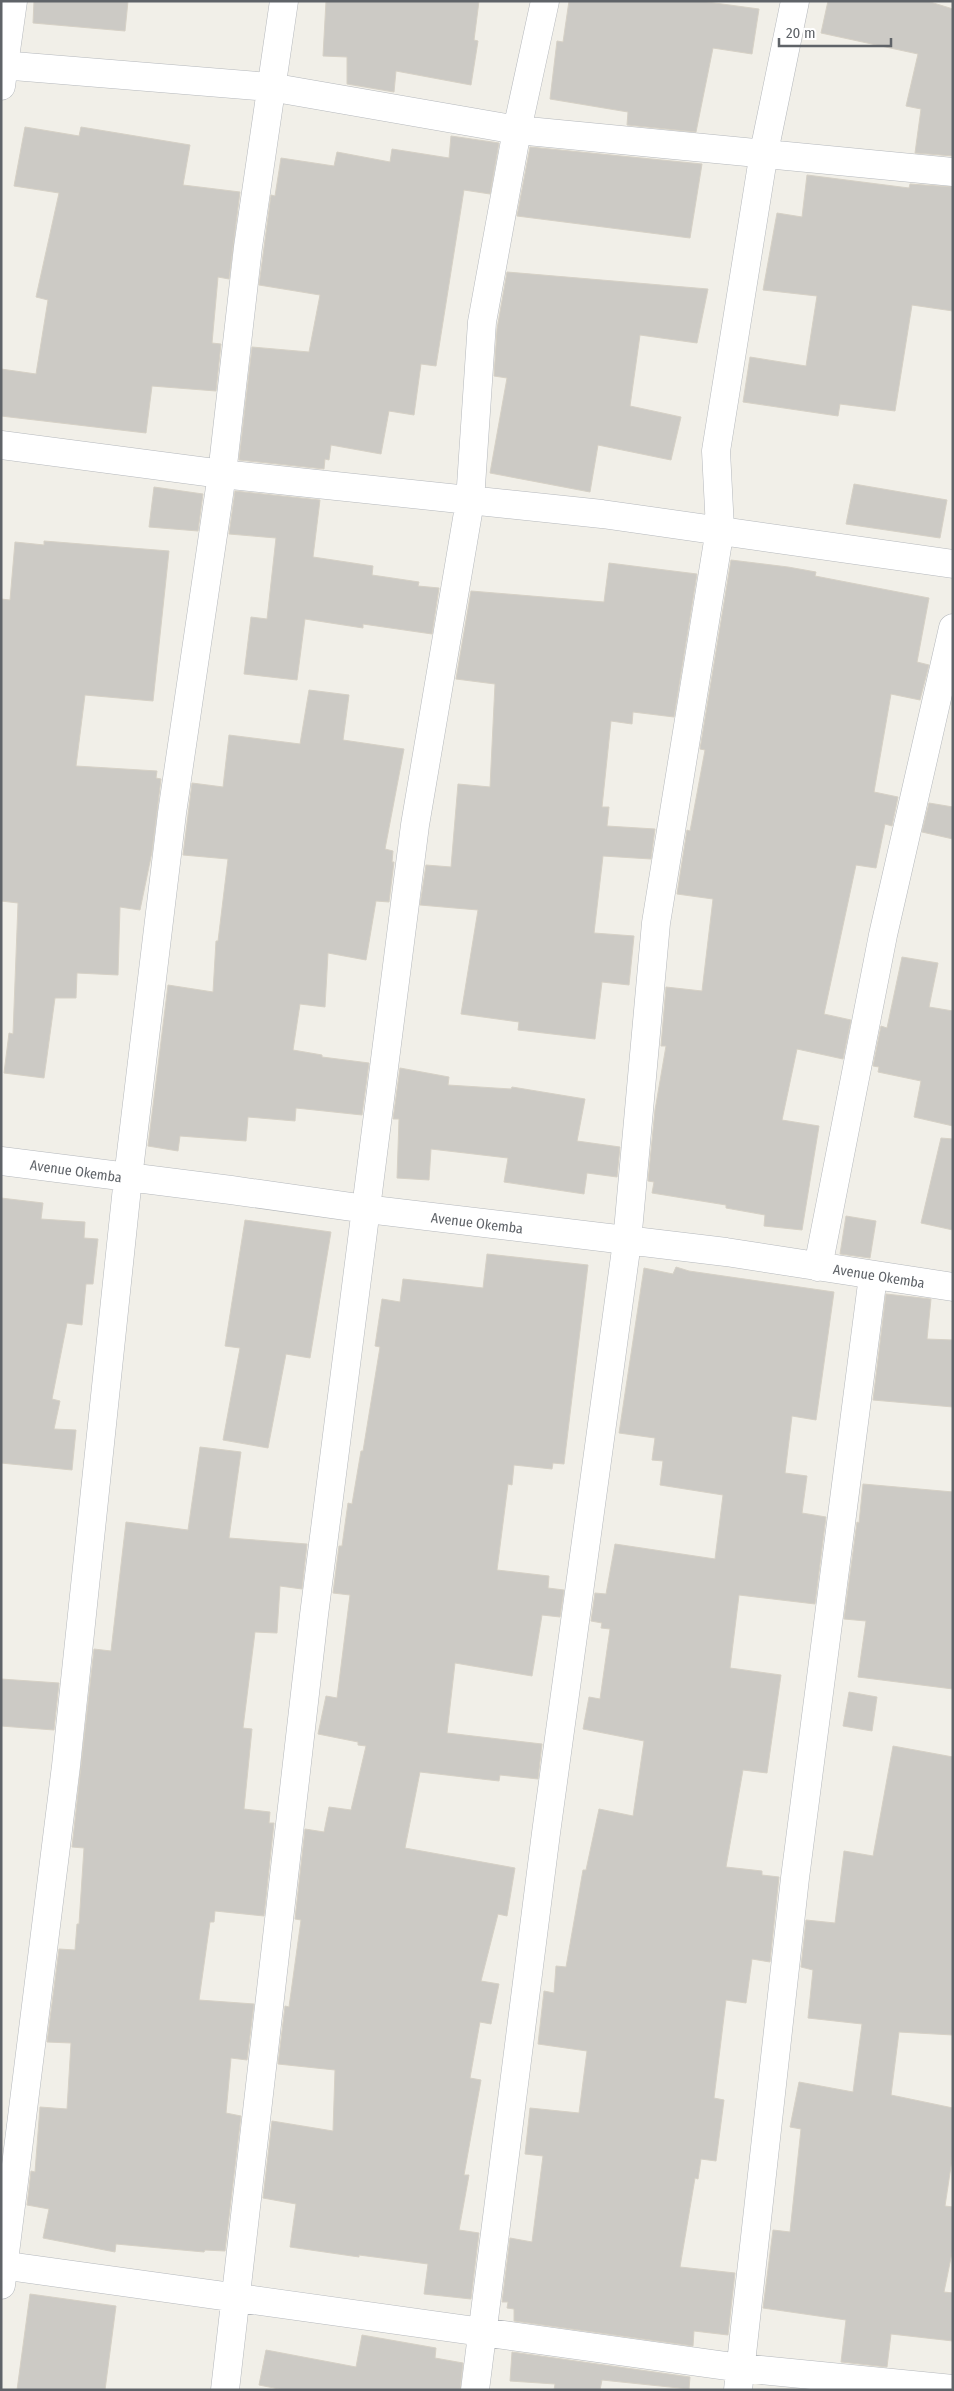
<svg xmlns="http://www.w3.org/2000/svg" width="954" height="2391" font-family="'Fira Sans Condensed',sans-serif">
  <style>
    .building { fill: #cccac5; stroke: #d6d1c6 }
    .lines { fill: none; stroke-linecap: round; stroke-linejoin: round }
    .minor-casing { stroke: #b5b8bc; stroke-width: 29 }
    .minor { stroke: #fff; stroke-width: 28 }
    .labels { text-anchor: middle; stroke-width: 4; stroke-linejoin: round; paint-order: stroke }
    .street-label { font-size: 14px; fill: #5f6368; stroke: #fff }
  </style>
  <rect width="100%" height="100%" fill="#f1efe8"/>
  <path class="building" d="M34,1H128L125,31L33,23Z
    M326,1H479L474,40L478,41L471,85L396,71L394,92L347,84V57L323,56Z
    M569,1H700L759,9L752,54L713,48L696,132L627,125L628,112L550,99L557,41L563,42Z
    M828,1H927L953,9V156L915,153L921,109L906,106L918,54L821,33Z
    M25,127L79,136L81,127L190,145L183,185L240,192L229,279L218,277L212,343L221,344L216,391L152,386L146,433L1,416V369L36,374L48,300L36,297L59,193L14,186Z
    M451,136L499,143L490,194L464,190L436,366L421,364L414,415L389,411L381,454L331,445L329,460L325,459L324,469L239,460L252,347L309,352L320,295L259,285L271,195L275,196L281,158L334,166L337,152L390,162L392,149L449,158Z
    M530,147L702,164L690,238L517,216Z
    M807,175L909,188L910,184L953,187V311L912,305L895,411L840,404L838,416L743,402L750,357L806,366L817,296L763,290L777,213L802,217Z
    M507,272L708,289L697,343L640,335L630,406L681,417L671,460L598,445L590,492L490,473L507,378L494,376L497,329Z
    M854,484L947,500L940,538L846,524Z
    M154,487L203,494L198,531L149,527Z
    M235,491L320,500L313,557L373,566L372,575L419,582L418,586L439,588L432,634L363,624V628L305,619L297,680L244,674L251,617L267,619L276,538L229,534Z
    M44,541L169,551L153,701L85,695L76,766L157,771L156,778L161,779L152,852L140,910L120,907L118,975L77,973L76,998H55L44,1078L4,1073L9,1033L13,1034L18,903L1,901V599L10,600L15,542L44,545Z
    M731,560L788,567L816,572L815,576L929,598L917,662L929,665L920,700L891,694L874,792L898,797L892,826L885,824L876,868L856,865L824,1014L851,1020L843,1059L797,1049L782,1120L819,1126L802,1230L764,1226L765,1215L726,1208V1205L652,1193L654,1182L648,1181L655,1110L666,1046H661L666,987L702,991L713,899L677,894L687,830L690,831L705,750L700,749Z
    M609,563L697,574L674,717L633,712L632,724L611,721L602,807H609L607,826L655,829L651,859L603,856L594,933L634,936L629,985L602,982L595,1039L518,1030L519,1022L461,1014L478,910L420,905L426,865L451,867L458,784L490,787L495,684L456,679L471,591L604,602Z
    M309,690L349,695L343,740L404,749L385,849L393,851L392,862H394L389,902L376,901L366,960L328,953L325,1007L300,1004L293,1050L322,1055V1057L369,1063L362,1115L296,1108L295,1121L248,1117L246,1141L180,1136L178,1151L148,1146L168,985L213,992L216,941H218L228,859L183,855L192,783L223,787L229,735L300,744Z
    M929,803L953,807V839L922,832Z
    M902,957L938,963L929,1007L953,1011V1126L914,1117L921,1081L878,1072L879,1067L873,1066L881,1026L887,1028Z
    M400,1068L449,1077L448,1085L511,1089L512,1087L585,1099L577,1141L620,1147L617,1177L587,1173L584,1194L504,1182L508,1158L431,1149L429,1180L397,1178L399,1119H393Z
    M941,1138L953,1139V1230L921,1223Z
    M1,1198L43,1203L41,1219L85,1222L84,1238L98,1239L93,1284H86L82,1325L67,1323L52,1399L60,1401L54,1429L76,1430L72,1470L1,1463Z
    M846,1216L876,1221L870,1258L840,1254Z
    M245,1220L331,1232L310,1358L286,1354L268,1448L223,1440L240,1348L225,1346Z
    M487,1254L588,1265L564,1464L553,1463L552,1469L514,1465L512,1485L508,1484L497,1570L549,1576L548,1588L564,1590L560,1617L542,1615L532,1676L455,1663L447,1733L542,1744L538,1779L500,1775L499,1781L420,1772L405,1848L515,1868L507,1916L498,1914L481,1981L499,1984L491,2024L480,2022L470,2078L481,2080L464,2175H469L459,2230L479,2233L471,2299L424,2294L428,2264L359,2255V2257L290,2247L296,2204L263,2198L272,2121L333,2131L335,2070L278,2064L285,2006L289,2007L301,1920L295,1919L305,1829L324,1832L329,1807L351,1810L366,1746L358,1745V1742L318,1734L326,1696L337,1698L350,1595L333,1593L339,1546H342L348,1503L352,1504L361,1451H363L380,1347L375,1346L382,1299L400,1302L403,1279L483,1288Z
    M676,1267L689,1271L834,1292L816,1420L792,1416L785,1473L807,1476L802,1513L826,1517L815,1604L739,1595L730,1668L781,1675L767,1773L743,1770L726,1867L762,1871V1875L779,1877L770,1962L752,1959L746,2003L726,2000L714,2098L724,2100L716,2161L701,2159L698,2179L695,2178L680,2267L735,2273L728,2335L694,2331L693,2346L514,2321V2309L507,2308L508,2302H502L510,2238L532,2242L543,2156L525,2154L530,2108L579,2113L587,2051L538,2044L544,1991L554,1993L556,1966L566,1967L583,1870H586L599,1809L633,1816L644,1741L583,1729L589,1697L600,1699L610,1629L601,1628L602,1623L591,1621L595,1593L606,1594L615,1544L715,1559L723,1495L660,1485L663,1461L652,1460L655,1438L619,1433L644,1268L673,1274Z
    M886,1294L931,1299L927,1339L953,1340V1407L873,1400Z
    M200,1447L241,1452L229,1538L307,1544L302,1589L280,1586L277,1633L255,1632L243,1728L252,1729L244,1809L270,1812L269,1823H274L264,1916L215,1911L214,1922H210L199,2000L254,2004L247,2060L231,2058L226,2113L241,2116L225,2251L205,2250L204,2252L116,2244L115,2252L43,2238L49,2209L27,2205L31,2171L35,2172L40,2107L67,2109L71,2043L47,2042L59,1949L75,1950L77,1924H79L84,1848L72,1847L94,1649L111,1651L126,1522L188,1530Z
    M863,1484L953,1492V1689L858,1677L866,1621L844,1619L857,1522L859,1523Z
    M1,1679L59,1683L54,1730L1,1726Z
    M849,1692L877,1697L872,1731L843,1726Z
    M893,1746L953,1757V2035L899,2032L891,2095L953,2108V2153L945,2206L953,2207V2248L944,2292L953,2293V2341L891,2334L887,2367L841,2362L846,2320L763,2308L773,2230L790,2232L801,2129L790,2127L799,2082L853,2092L862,2024L808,2018L813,1970L801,1967L806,1920L835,1923L844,1851L873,1856Z
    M30,2294L116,2306L105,2390H17Z
    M362,2335L436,2348L435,2358L463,2363L460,2390H284L259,2385L266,2350L356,2367Z
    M512,2352L690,2377L689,2389L602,2380L600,2390H554L555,2384L510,2381Z"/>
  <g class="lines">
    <defs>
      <path id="minor" d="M1,65L270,87L517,130L953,172
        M1,86L13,1
        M1,445L222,474L602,514L953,564
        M1,1161L231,1190L366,1209L726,1252L953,1287
        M818,1267L883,935L953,628
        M1,2265L741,2368L953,2389
        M1,2285L66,1766L128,1178L172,813L222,474L248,247L284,1
        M225,2390L314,1615L415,825L470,501L482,322L517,130L545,1
        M475,2390L546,1833L627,1242L656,923L720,529L716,451L764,152L795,1
        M738,2390L795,1878L873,1276"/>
    </defs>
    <use href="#minor" class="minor-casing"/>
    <use href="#minor" class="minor"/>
  </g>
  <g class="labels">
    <g class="street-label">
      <text transform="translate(76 1171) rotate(8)" y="5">Avenue Okemba</text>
      <text transform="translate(477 1223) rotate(7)" y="5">Avenue Okemba</text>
      <text transform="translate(879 1276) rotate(9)" y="5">Avenue Okemba</text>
    </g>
  </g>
  <rect width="954" height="2391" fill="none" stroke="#5f6368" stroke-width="5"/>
  <path d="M779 38v8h112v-8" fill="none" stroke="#5f6368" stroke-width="2.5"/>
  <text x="786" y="38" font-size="15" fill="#5f6368" stroke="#ffffff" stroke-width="4" paint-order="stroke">20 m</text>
</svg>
